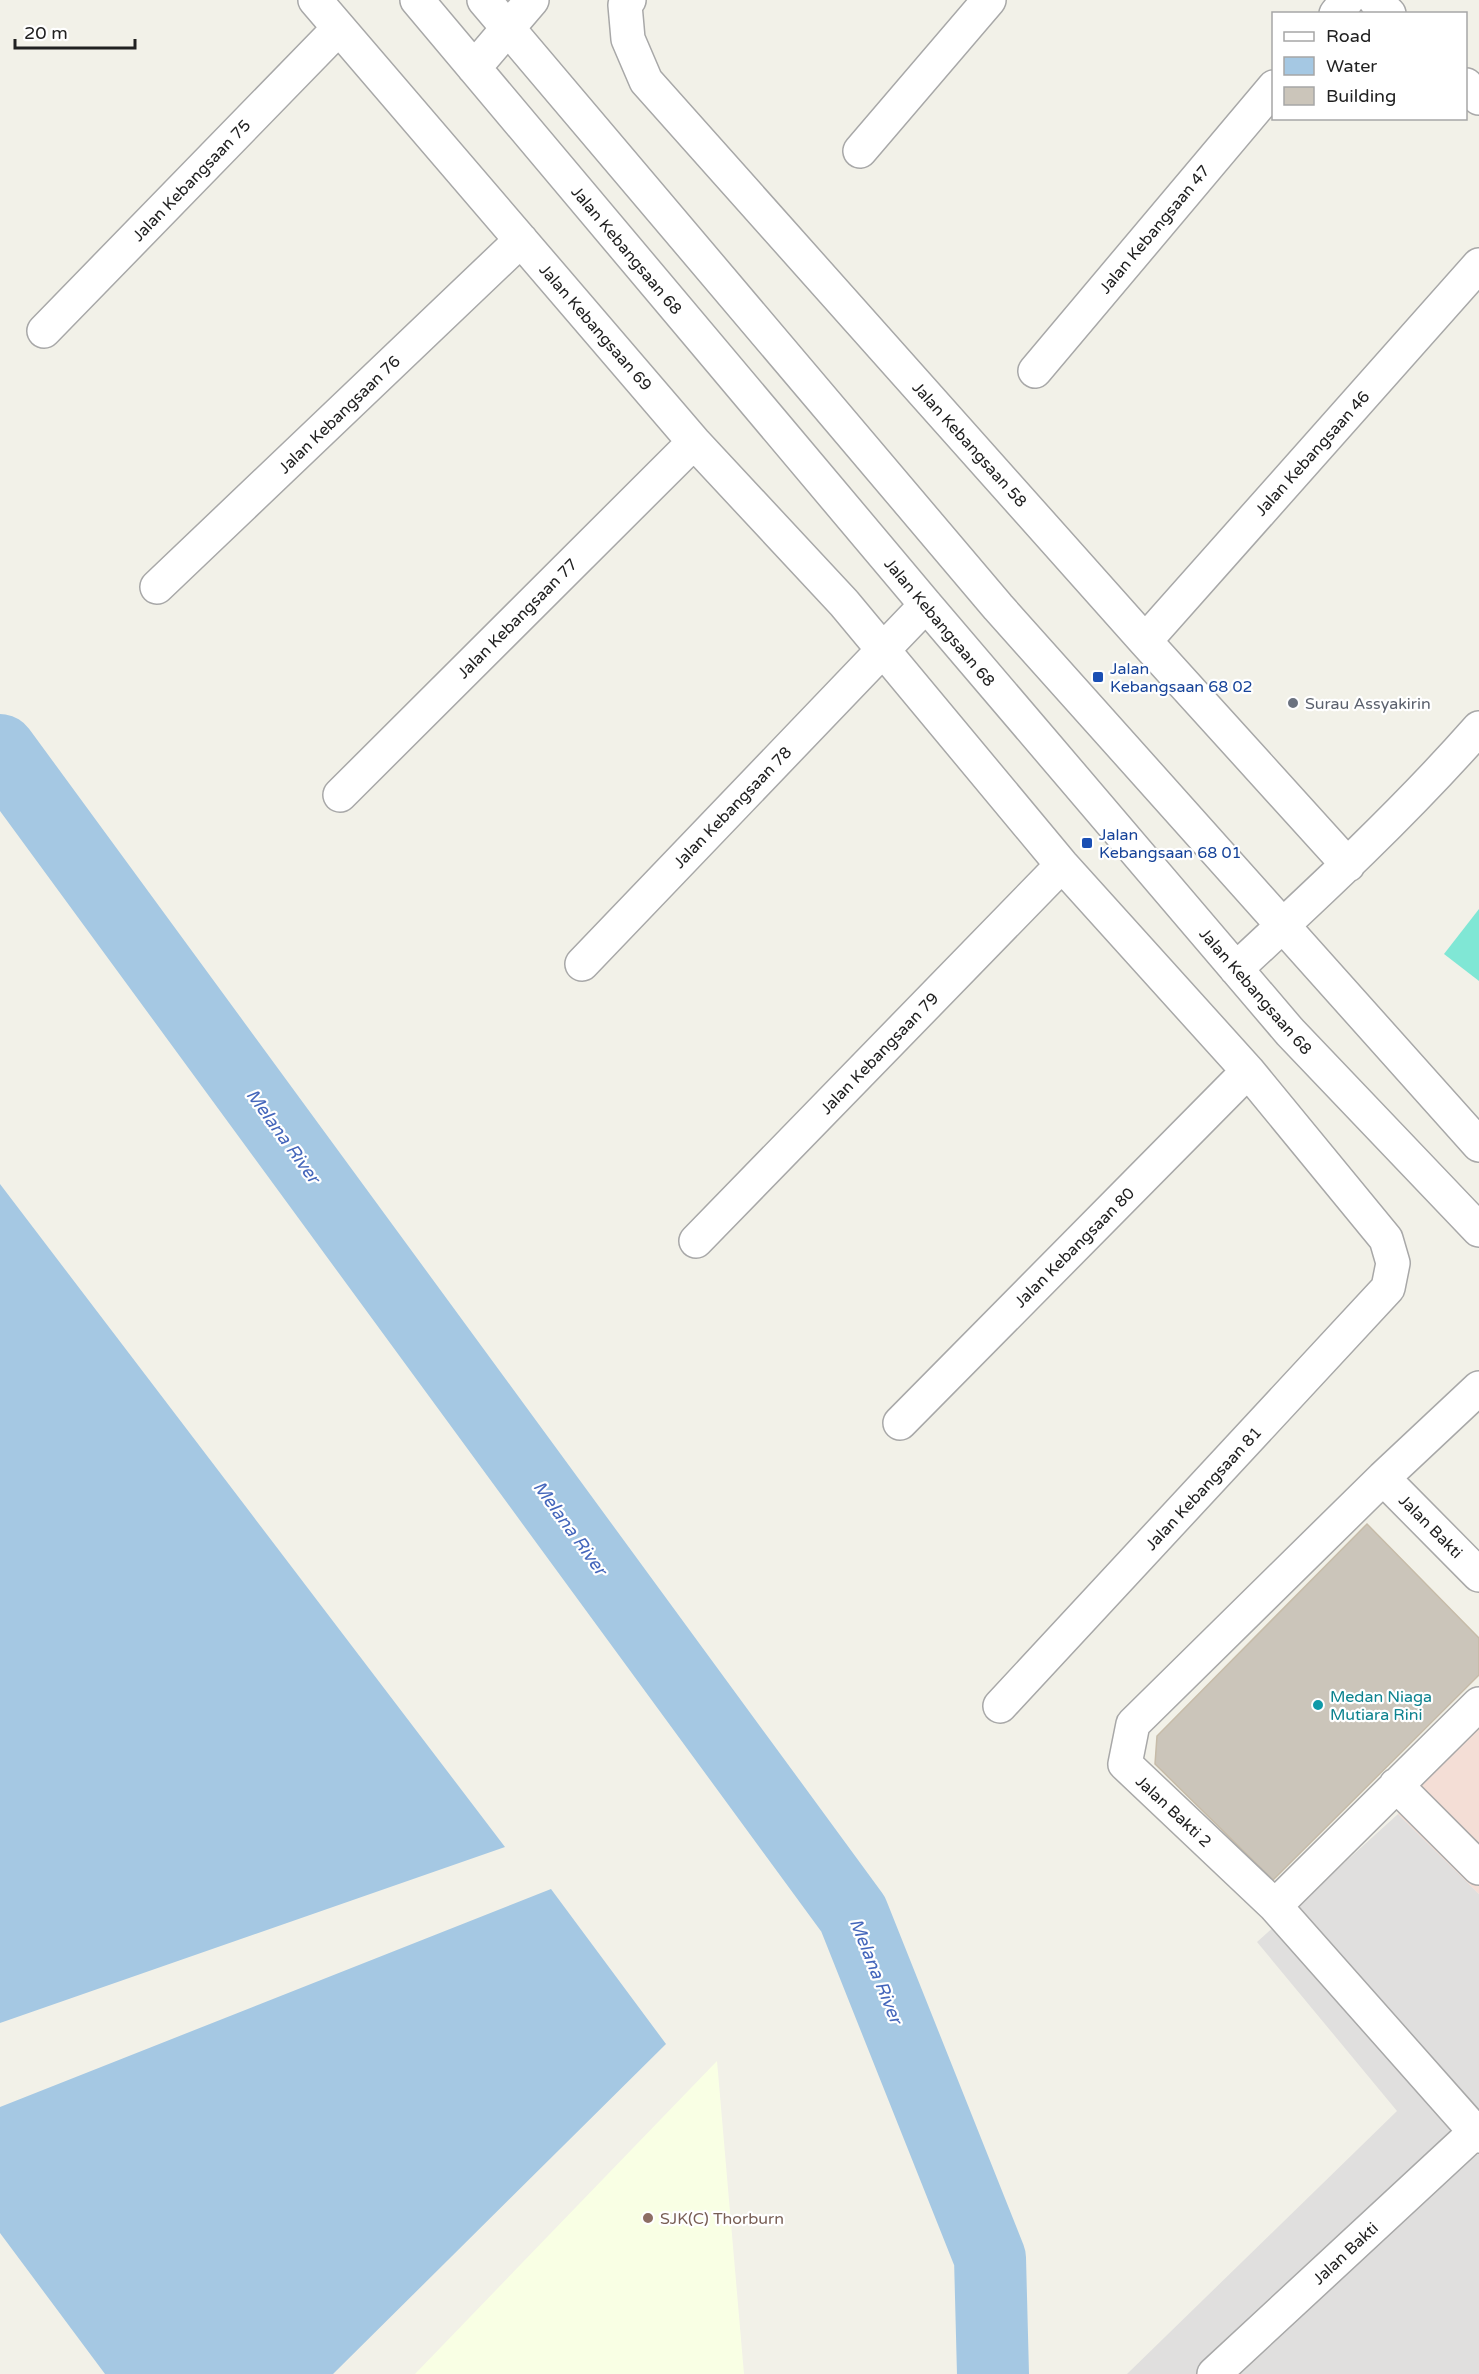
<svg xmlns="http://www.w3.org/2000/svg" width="1479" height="2374" font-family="'Varela Round',sans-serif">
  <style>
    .residential { fill: #e0dfde }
    .commercial { fill: #f4ded6 }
    .education { fill: #f9ffe4 }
    .pitch { fill: #80e7d5 }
    .water { fill: #a5c8e3 }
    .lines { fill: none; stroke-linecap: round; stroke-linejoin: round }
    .river { stroke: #a5c8e3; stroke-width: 72 }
    .building { fill: #cbc5ba; stroke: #c6bba8; stroke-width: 1.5 }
    .minor-casing { stroke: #a8a8a8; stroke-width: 36 }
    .minor { stroke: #fff; stroke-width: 33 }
    .transit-dot { fill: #1a4fb4; stroke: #fff; stroke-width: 2 }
    .worship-dot { fill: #6b7280; stroke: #fff; stroke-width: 2 }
    .culture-dot { fill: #0f9aa8; stroke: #fff; stroke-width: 2 }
    .education-dot { fill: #8d6e63; stroke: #fff; stroke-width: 2 }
    .labels { text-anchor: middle; stroke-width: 4.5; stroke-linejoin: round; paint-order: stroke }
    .street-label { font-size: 16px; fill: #212121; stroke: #fff }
    .transit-label { font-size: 16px; fill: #164399; stroke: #fff; text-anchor: start }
    .worship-label { font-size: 16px; fill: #5b616d; stroke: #fff; text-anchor: start }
    .culture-label { font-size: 16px; fill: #0d838f; stroke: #fff; text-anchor: start }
    .education-label { font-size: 16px; fill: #785e54; stroke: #fff; text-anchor: start }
    .water-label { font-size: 18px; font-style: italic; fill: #46b; stroke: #fff }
  </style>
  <rect width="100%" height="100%" fill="#f2f1e8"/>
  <path class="residential" d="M1398,1814L1479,1894V2374H1127L1397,2111L1257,1942Z"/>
  <path class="commercial" d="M1479,1728V1894L1398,1814L1414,1788Z"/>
  <path class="education" d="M717,2061L744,2374H415Z"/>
  <path class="pitch" d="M1479,909V981L1444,954Z"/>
  <path class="water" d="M0,1184L505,1847L0,2023Z
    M551,1889L666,2044L333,2374H105L0,2233V2107Z"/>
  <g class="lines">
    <path class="river" d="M0,750L853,1914L990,2258L993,2374"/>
  </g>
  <path class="building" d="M1367,1524L1479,1638V1675L1273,1880L1155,1764L1157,1736Z"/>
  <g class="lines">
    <defs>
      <path id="minor" d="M315,0L694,442L844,603L1062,865L1248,1071L1386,1239L1393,1263L1388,1288L1000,1706
        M417,0L926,605L1290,1032L1479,1230
        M484,0L998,607L1479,1145
        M629,0L625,5L628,39L646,81L1145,641L1348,865
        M1375,0L1389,14
        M1336,14L1347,0
        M474,68L532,0
        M1466,85L1479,98
        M860,151L989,0
        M44,331L339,28
        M1035,371L1274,87
        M157,587L521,240
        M1145,641L1479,265
        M340,795L694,442
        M582,964L926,605
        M1236,969C1320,891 1403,814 1479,728
        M696,1241L1062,865
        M1479,1388L1383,1478L1133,1724L1125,1764L1275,1906L1479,2136
        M900,1423L1248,1071
        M1383,1478L1479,1575
        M1396,1785L1479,1868
        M1275,1906L1479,1704
        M1214,2374L1475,2132"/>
    </defs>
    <use href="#minor" class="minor-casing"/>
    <use href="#minor" class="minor"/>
  </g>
  <g class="transit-dot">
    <rect x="1092" y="671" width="12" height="12" rx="3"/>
    <rect x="1081" y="837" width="12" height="12" rx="3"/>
  </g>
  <circle class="worship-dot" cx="1293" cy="703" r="6"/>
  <circle class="culture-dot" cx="1318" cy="1705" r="6"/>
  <circle class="education-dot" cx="648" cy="2218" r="6"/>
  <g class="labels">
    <g class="street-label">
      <text transform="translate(191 180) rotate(-46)" y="6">Jalan Kebangsaan 75</text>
      <text transform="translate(1154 229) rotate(-50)" y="6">Jalan Kebangsaan 47</text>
      <text transform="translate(627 250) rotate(50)" y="6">Jalan Kebangsaan 68</text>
      <text transform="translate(596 327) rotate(49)" y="6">Jalan Kebangsaan 69</text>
      <text transform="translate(339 414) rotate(-44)" y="6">Jalan Kebangsaan 76</text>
      <text transform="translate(970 444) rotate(48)" y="6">Jalan Kebangsaan 58</text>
      <text transform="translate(1312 453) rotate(-48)" y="6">Jalan Kebangsaan 46</text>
      <text transform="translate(517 618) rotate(-45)" y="6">Jalan Kebangsaan 77</text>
      <text transform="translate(940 622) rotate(50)" y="6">Jalan Kebangsaan 68</text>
      <text transform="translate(732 807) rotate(-46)" y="6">Jalan Kebangsaan 78</text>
      <text transform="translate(1256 991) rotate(49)" y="6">Jalan Kebangsaan 68</text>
      <text transform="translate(879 1053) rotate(-46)" y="6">Jalan Kebangsaan 79</text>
      <text transform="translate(1074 1247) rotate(-45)" y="6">Jalan Kebangsaan 80</text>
      <text transform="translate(1203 1488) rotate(-47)" y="6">Jalan Kebangsaan 81</text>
      <text transform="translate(1431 1526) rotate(45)" y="6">Jalan Bakti</text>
      <text transform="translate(1174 1811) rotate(43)" y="6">Jalan Bakti 2</text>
      <text transform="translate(1345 2253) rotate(-43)" y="6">Jalan Bakti</text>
    </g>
    <g class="transit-label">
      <text x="1110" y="674">Jalan<tspan x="1110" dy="18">Kebangsaan 68 02</tspan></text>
      <text x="1099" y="840">Jalan<tspan x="1099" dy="18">Kebangsaan 68 01</tspan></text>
    </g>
    <g class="worship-label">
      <text x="1305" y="709">Surau Assyakirin</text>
    </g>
    <g class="culture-label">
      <text x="1330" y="1702">Medan Niaga<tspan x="1330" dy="18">Mutiara Rini</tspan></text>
    </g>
    <g class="education-label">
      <text x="660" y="2224">SJK(C) Thorburn</text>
    </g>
    <g class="water-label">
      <text transform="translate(283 1136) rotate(54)" y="6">Melana River</text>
      <text transform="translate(570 1528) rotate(54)" y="6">Melana River</text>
      <text transform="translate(876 1971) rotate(68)" y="6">Melana River</text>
    </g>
  </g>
  <rect x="1272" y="12" width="195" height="108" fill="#ffffff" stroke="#a6a6a6" stroke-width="1.5"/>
  <rect x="1284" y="32" width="30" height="9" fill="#ffffff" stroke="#a6a6a6" stroke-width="1.5"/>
  <text x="1326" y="42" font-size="18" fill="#212121">Road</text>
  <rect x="1284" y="57" width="30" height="18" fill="#a5c8e3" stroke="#a6a6a6" stroke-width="1.5"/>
  <text x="1326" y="72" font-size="18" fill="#212121">Water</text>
  <rect x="1284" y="87" width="30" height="18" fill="#cbc5ba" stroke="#a6a6a6" stroke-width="1.5"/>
  <text x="1326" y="102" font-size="18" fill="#212121">Building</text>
  <path d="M15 39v9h120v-9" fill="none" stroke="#212121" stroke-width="3"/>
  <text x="24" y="39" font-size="18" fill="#212121" stroke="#ffffff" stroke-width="4.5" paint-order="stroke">20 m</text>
</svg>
